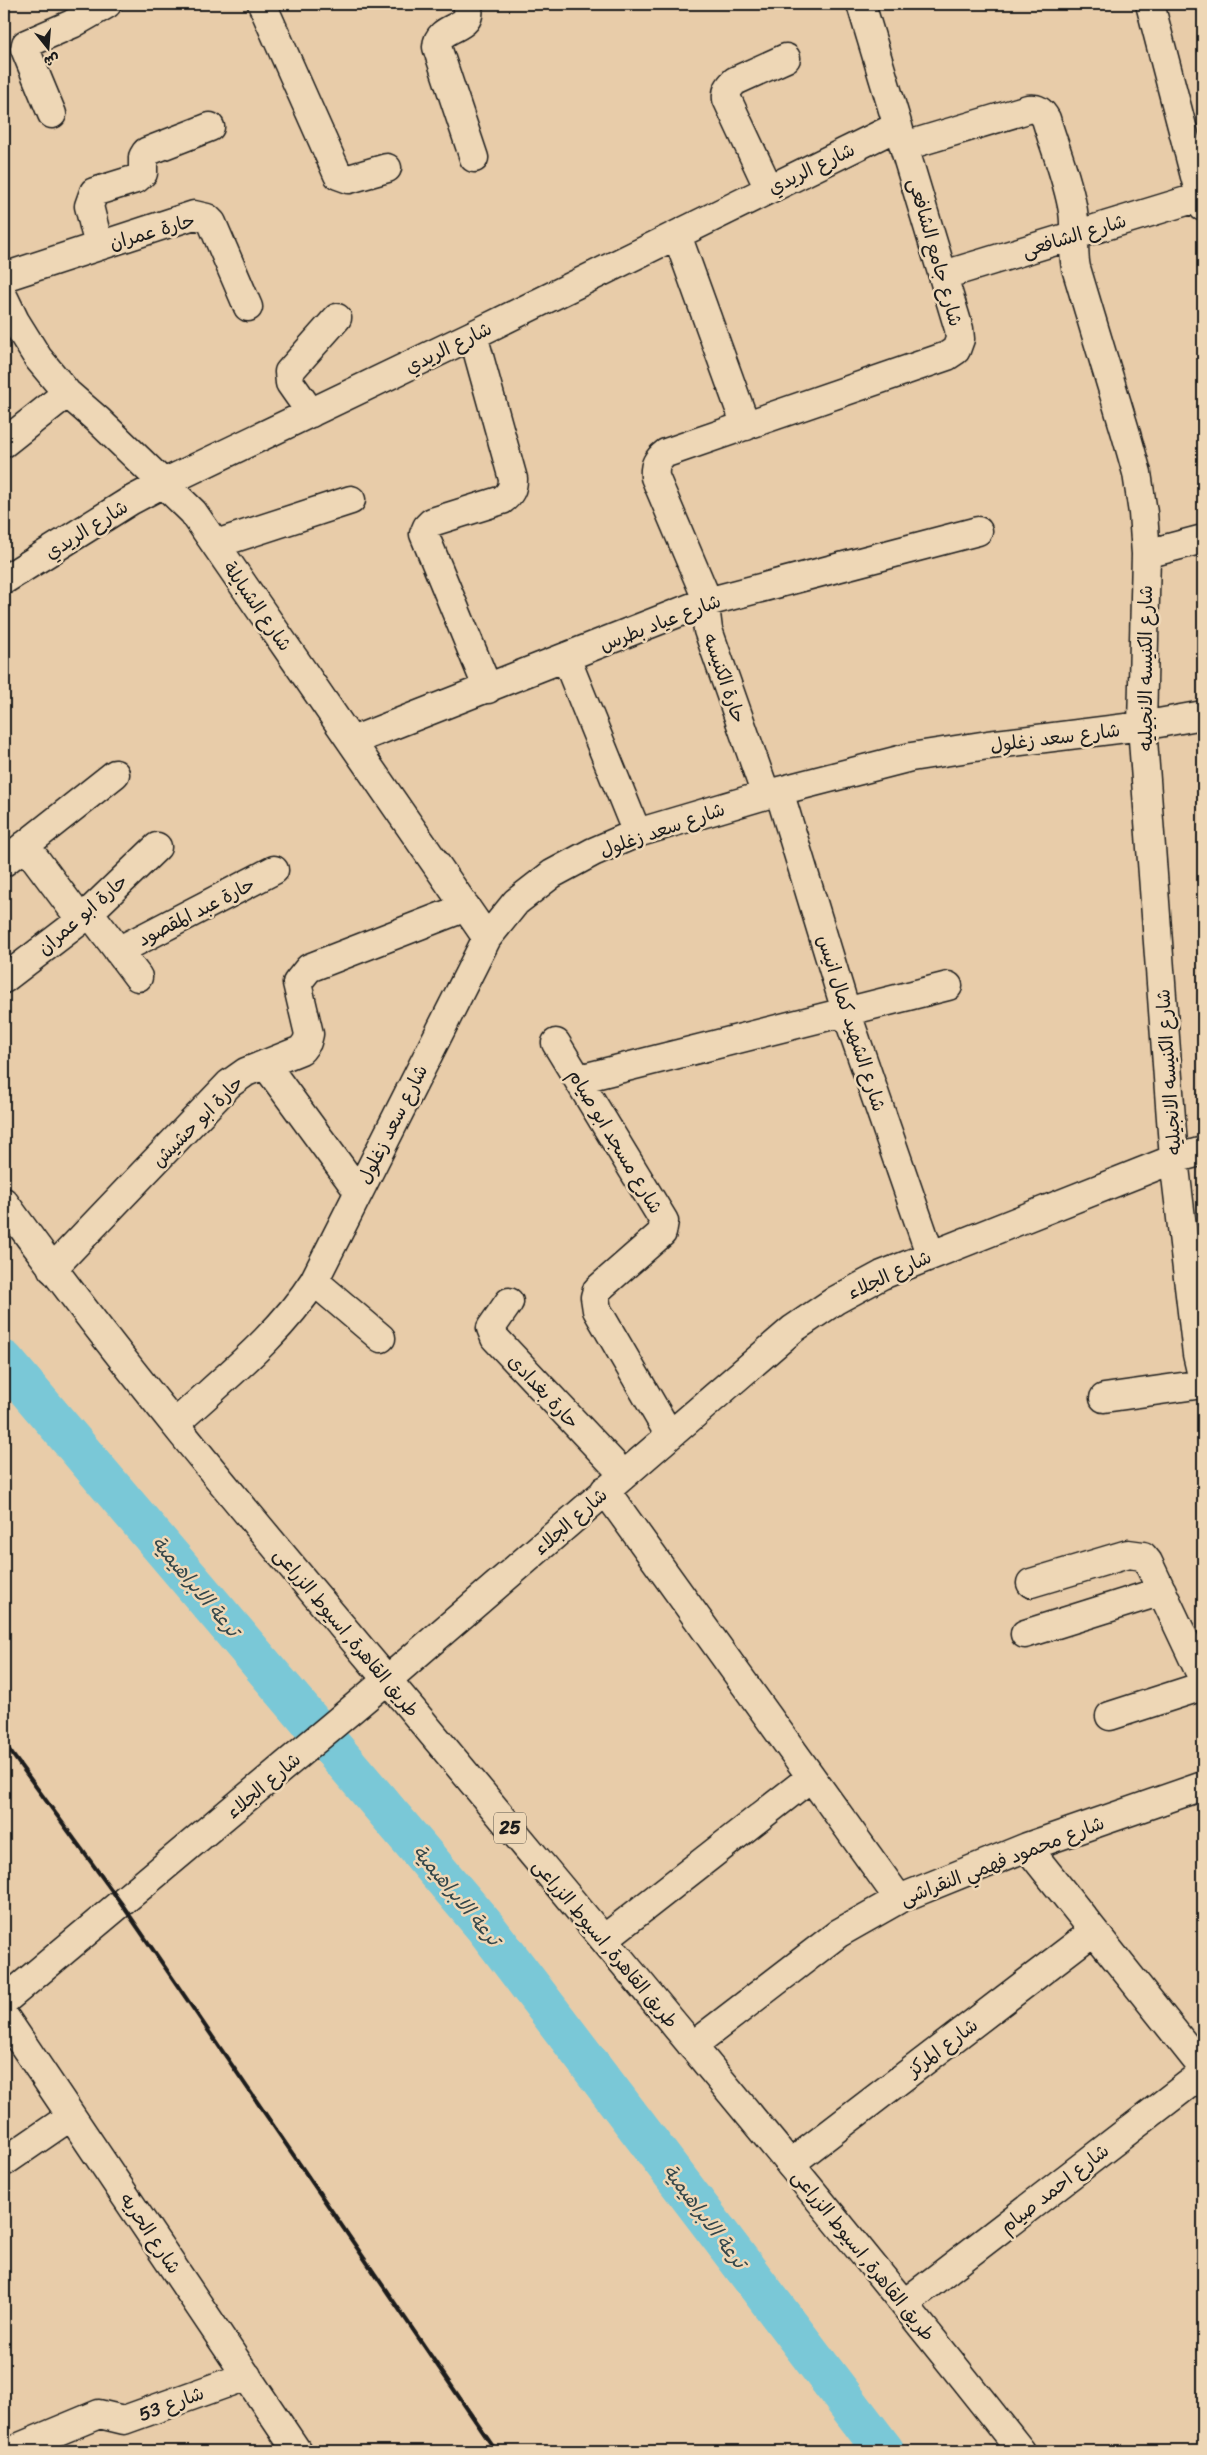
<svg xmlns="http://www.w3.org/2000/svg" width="1207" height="2455" font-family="Sriracha,'Playpen Sans Arabic',sans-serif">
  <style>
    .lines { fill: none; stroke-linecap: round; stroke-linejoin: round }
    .canal { stroke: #7ac8d7; stroke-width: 41 }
    .minor-casing { stroke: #1c1c1c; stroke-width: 31 }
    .highway-casing { stroke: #1c1c1c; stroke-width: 31 }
    .minor { stroke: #eed7b6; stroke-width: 28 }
    .highway { stroke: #eed7b6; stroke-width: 28 }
    .rail { stroke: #1c1c1c; stroke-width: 4 }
    .labels { text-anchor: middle; stroke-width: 5; stroke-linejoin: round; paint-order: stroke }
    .shield { fill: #eed7b6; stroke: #5b544a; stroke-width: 1 }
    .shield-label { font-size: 18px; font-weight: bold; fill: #1c1c1c }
    .street-label { font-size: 19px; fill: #1c1c1c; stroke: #eed7b6 }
    .water-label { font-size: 20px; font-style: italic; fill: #34474b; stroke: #eed7b6 }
  </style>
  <rect width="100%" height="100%" fill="#e8cca9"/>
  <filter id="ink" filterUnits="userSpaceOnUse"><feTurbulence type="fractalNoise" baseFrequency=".02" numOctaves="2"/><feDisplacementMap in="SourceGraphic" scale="10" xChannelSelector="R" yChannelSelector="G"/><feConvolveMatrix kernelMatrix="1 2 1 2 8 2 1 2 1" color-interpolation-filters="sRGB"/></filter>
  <g filter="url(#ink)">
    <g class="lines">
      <path class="canal" d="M4,1361L486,1928L884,2451"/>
      <defs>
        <path id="minor" d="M262,4L338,175L349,179L387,168
          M467,4C476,32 438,23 437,47L474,158
          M1150,4L1203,207
          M52,114L25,49L26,44L72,24L107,4
          M905,146L1028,109C1037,108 1041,110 1046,119C1055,149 1068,180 1073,211C1076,230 1072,249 1076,268L1126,434L1137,473L1143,513L1146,554L1142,726L1174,1159L1197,1354L1203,1380
          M769,189L727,99C726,91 729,87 735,81L786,58
          M677,235L746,426
          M99,246L89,206L94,192L136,179L143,173V157L146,152L210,127
          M944,275L1203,196
          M4,277L194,215L207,218L212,223L248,307
          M4,298L15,321L38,358L67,393L98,420L193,512L487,938
          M473,335L513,479C513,489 510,494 502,500L432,522L427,527L424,534L488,689
          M311,413L290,383L289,372L337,318
          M4,443L67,393
          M216,544L351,500
          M1146,554L1203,539
          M4,580L130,501L164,483L473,335L898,126
          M566,658L637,833
          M352,741L703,603L978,531
          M779,791L846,1011L930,1254
          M766,795L708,630L703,590L655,477C654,465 657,460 666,453L947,356L956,350L960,339L959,329L861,4
          M25,845L81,920
          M4,862L115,774
          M89,912L138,977
          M118,951L274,870
          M4,979L81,920L157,847
          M556,1043L664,1221L662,1233L597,1290L595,1297L597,1310L669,1434
          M265,1064L358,1191
          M579,1079L948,986
          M52,1269L229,1084L246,1072L301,1050L307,1042L309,1034L297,983L309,968L466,907
          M314,1281L381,1338
          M509,1302L491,1328L495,1338L623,1474
          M1104,1398L1203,1384
          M175,1424C223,1379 278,1337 314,1281L487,938L516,902L552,874L593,852L637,833L779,791L911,757L988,745L1142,726L1203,715
          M605,1490L899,1899
          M1031,1583L1128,1554L1143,1556L1148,1562L1203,1679
          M1025,1634L1162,1591
          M1110,1716L1203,1686
          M1027,1847L1203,2068
          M604,1939L811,1777
          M4,2001L387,1680L793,1329L836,1300L882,1275L1174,1159L1203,1151
          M4,2016L297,2451
          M692,2046L839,1933L899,1899L1027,1847L1203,1786
          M4,2162L71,2116
          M790,2164L1094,1931
          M905,2303L1203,2073
          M10,2451L99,2414L124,2420L247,2376"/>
        <path id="highway" d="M4,1202C133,1381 278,1550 420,1719C622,1962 826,2203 1021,2451"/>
      </defs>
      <use href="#minor" class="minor-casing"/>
      <use href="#highway" class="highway-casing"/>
      <use href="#minor" class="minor"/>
      <use href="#highway" class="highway"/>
      <path class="rail" d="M4,1743L121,1903L496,2451"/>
    </g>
  </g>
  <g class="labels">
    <rect class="shield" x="494" y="1812.5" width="32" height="31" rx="4"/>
    <g class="shield-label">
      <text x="510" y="1834">25</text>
    </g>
    <g class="street-label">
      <text transform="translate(811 168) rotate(-26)" y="7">شارع الريدي</text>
      <text transform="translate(152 231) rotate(-16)" y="7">حارة عمران</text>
      <text transform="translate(1074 235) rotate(-17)" y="7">شارع الشافعى</text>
      <text transform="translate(936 252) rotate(74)" y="7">شارع جامع الشافعى</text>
      <text transform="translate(448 347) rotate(-26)" y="7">شارع الريدي</text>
      <text transform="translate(86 529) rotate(-32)" y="7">شارع الريدي</text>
      <text transform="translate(258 606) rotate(55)" y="7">شارع الشبايلة</text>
      <text transform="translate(660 622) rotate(-21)" y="7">شارع عياد بطرس</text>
      <text transform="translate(1145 668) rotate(-90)" y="7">شارع الكنيسه الانجيليه</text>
      <text transform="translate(725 678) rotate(71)" y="7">حارة الكنيسه</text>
      <text transform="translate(1055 737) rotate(-7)" y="7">شارع سعد زغلول</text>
      <text transform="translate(662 829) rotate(-19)" y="7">شارع سعد زغلول</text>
      <text transform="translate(196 911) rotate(-27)" y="7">حارة عبد المقصود</text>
      <text transform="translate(82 914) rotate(-41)" y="7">حارة ابو عمران</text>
      <text transform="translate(852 1023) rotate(72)" y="7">شارع الشهيد كمال انيس</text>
      <text transform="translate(1168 1072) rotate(-94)" y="7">شارع الكنيسه الانجيليه</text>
      <text transform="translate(197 1121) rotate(-45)" y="7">حارة ابو حشيش</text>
      <text transform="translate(392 1124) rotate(-63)" y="7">شارع سعد زغلول</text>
      <text transform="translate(616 1141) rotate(59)" y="7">شارع مسجد ابو صيام</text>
      <text transform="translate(889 1274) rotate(-25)" y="7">شارع الجلاء</text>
      <text transform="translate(544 1391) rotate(47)" y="7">حارة بغدادى</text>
      <text transform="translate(570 1521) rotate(-41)" y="7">شارع الجلاء</text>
      <text transform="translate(347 1632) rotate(50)" y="7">طريق القاهرة, اسيوط الزراعى</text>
      <text transform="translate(263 1785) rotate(-40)" y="7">شارع الجلاء</text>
      <text transform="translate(1002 1860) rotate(-21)" y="7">شارع محمود فهمي النقراشى</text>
      <text transform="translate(606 1943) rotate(50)" y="7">طريق القاهرة, اسيوط الزراعى</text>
      <text transform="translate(942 2047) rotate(-37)" y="7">شارع المركز</text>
      <text transform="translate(1054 2188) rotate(-38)" y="7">شارع احمد صيام</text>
      <text transform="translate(151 2233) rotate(56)" y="7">شارع الحريه</text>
      <text transform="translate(864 2255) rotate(51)" y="7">طريق القاهرة, اسيوط الزراعى</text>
      <text transform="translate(171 2403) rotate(-20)" y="7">شارع 53</text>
    </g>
    <g class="water-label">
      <text transform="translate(196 1586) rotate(50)" y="7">ترعة الابراهيمية</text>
      <text transform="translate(457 1895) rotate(50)" y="7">ترعة الابراهيمية</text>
      <text transform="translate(705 2216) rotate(53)" y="7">ترعة الابراهيمية</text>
    </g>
  </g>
  <rect width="1207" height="2455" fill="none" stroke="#eed7b6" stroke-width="20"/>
  <rect x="10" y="10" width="1187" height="2435" fill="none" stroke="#1c1c1c" stroke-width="2" filter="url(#ink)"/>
  <g transform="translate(48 48) rotate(163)" stroke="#eed7b6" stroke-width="4" paint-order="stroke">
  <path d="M0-4L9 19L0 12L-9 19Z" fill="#1c1c1c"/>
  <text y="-8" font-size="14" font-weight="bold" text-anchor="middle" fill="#1c1c1c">ش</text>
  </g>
</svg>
